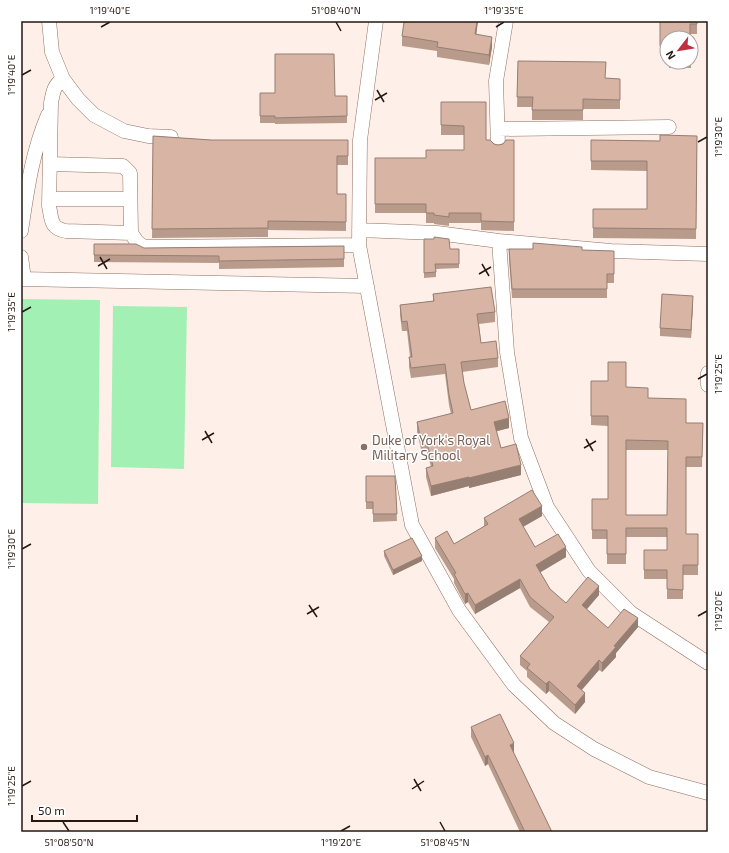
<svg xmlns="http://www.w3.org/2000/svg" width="729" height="853" font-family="'Exo 2',sans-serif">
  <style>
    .green { fill: #a3f0b5 }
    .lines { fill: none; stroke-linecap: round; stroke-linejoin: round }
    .minor-casing { stroke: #907060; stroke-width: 15 }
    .minor { stroke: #fff; stroke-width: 14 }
    .wall { fill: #b99b8c; fill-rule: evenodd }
    .shaded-wall { fill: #967e72 }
    .building { fill: #d7b4a3; stroke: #967e72; fill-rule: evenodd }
    .ticks { fill: none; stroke: #251912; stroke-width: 1.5 }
    .education-dot { fill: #8d6e63; stroke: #fff; stroke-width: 1.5 }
    .labels { text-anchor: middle; stroke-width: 3; stroke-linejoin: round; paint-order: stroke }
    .education-label { font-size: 13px; fill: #785e54; stroke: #fff; text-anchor: start }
    .neatline { fill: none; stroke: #251912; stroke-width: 1.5 }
    .ticks-label { font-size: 10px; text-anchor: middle; fill: #251912 }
  </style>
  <rect width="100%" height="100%" fill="#feefe8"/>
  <path class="green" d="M21,299L100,300L98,504L21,503Z
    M113,306L187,307L184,469L111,467Z"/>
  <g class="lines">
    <defs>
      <path id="minor" d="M49,21L52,52L63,79L78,99L94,115L124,131L148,136L171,137
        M376,21L360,140L359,245L412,525L459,610L514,685L554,723L594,749L649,777L708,793
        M63,79C54,85 53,92 51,103L49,206C52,220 50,228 66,231L131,233L137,242L144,247L359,245
        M498,129L669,127
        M498,146L496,81L506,21
        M50,164L123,166L130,173L131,233
        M49,199H130
        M359,230L437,233L499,241L611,251L708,254
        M21,231C27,191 32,152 48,115
        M499,241L507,352L521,438L547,507L589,571L631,613L708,663
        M21,257L24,279
        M21,279L367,286
        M708,373V385"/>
    </defs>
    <use href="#minor" class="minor-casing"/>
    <use href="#minor" class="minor"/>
  </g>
  <path class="wall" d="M409,21H478L476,35L492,47L489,65L437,57V51L402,46V36Z
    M660,21H697V34H690L667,38V56H660Z
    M518,61L605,78L620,79V109H583V120H532V107H517Z
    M669,62H691V68H669Z
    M260,93L335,96L347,116V123L275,124V123H260Z
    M441,102L486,140L494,144L498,145L514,140V231L481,230V223H449V226L434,224V223H426V213H375V158H426L464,150V135H441Z
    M153,136L211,140H348V165H337V194H346V231L268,230V237L152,238Z
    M697,136L696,239L593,238V209H647V171L591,170V140L660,141Z
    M424,239L459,264V268L436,269V277L424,278Z
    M94,244L144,248L344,246V267L219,269V263L94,262Z
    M509,249L614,251V283H607V298H512L509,258Z
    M433,294L495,312V322L479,324L481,343L498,358V367L462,372L464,383L471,410L509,428L496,431L501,448L521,475L469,488V486L431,496L426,477V468L431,467L426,449H421L417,432V422L451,414L449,405L445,374L411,378L409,367V357H410L407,331H402L400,315V305L433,301Z
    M693,303L691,338L660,336V328Z
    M591,381L626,387L648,398L686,423H703L702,467H686V534H698V575H683V599H667V579H644V550H667V537H626V564H607V539H592V499H608V426L591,425ZM626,450H668L667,515H626Z
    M366,476H395L397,521L373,522V509H366Z
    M542,516L523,527L535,547L566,557L540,572L550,589L566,603L599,595L586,609L608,628L638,627L616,653V657L602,672L599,670L582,690L585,702L575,714L549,691L546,694L527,677V671L520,665V656L549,622L530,607L520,588L475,614L468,602L465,604L454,583V579L435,548V538L454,544L484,527V518Z
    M384,551L422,561L393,575L384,556Z
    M471,727L514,753H513L552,832H520L488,764L485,766L471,737Z"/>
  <path class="shaded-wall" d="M477,21H478L475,44V34Z
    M492,37V47L489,65V55Z
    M693,296V303L691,338V330Z
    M509,418V428L494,432V422Z
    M521,465V475L469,488V478Z
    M469,477V486L431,496V486Z
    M542,506V516L519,529V519Z
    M566,547V557L536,575V565Z
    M422,556V561L393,575V570Z
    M520,579V588L475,614V605Z
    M599,586V595L582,615V605Z
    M468,593V602L465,604V594Z
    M638,618V627L616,653V657L602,672V663L614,646Z
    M599,660V670L577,695V686Z
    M549,681V691L546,694V684Z
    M585,693V702L575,714V705Z
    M514,743V753L510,755V745Z
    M488,755V764L485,766V757Z"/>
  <path class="building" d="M409,21H477L475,34L492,37L489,55L437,47L438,42L402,36L404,22H408Z
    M660,21H697V24H690V38H667V46H660Z
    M275,54H334L335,96H347V116L275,118V116H260V93H275Z
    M518,61L606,62L605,78L620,79V100L583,99V110H532L533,97H517Z
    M441,102H486V140H490L494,144L498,145L503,144L506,140H514V222L481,221V213H449V217L434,215V213H426V204H375V158H426V150H464V126L441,125Z
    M660,135L697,136L696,229L593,228V209H647V161H591V140L660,141Z
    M153,136L211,140H348V156H337V194H346V222L268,221V228L152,229Z
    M434,237L449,239L450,249H459V264H435L436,272L424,273V239H434Z
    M533,243L582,247V250L614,251V274H607V289H512L509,249H533Z
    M94,244H136L144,248L344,246V259L219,261V256L94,255Z
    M491,287L495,312L477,314L481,343L496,341L498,358L461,362L464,383L471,410L505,401L509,418L494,422L501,448L516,444L521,465L469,478V477L431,486L426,468L433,466L426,440H421L417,422L453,413L449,395L445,364L411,368L409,357H412L407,321L402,322L400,305L434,301L433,294Z
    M662,294L693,296L691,330L660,328Z
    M608,362H626V387L648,388V398L686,399V423H703L702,457H686V534H698V565H683V590L667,589V570H644V550H667V528H626V554H607V530H592V499H608V416H591V381H608ZM626,440L668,441L667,515H626Z
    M366,476H395L397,514H373V502H366Z
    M532,490L542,506L519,519L535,547L558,534L566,547L536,565L550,589L566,603L588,577L599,586L582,605L608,628L624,609L638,618L614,646L616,647L602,663L599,660L577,686L585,693L575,705L549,681L546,684L527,668L530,664L520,656L554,617L530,597L520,579L475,605L468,593L465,594L454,574L456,573L435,538L447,531L454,544L488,524L484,518Z
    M412,538L422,556L393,570L384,551Z
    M500,714L514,743L510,745L552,832H525L488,755L485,757L471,727Z"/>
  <path class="ticks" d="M336,22L341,31M101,27L110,22M496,27L504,22M22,75L31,70M377,90L384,102M375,100L387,93M698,142L707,137M100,257L107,269M482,264L489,276M98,266L110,259M479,274L491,267M22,312L31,307M698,379L707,374M205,431L212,443M586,439L593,451M202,440L214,433M584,448L596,441M22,549L31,544M309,605L317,617M307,614L319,607M698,616L707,611M414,779L421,791M22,786L31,781M412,789L424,781M63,822L69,831M440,822L445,831M341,831L350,826"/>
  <circle class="education-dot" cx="364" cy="447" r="4"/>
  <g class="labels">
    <g class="education-label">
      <text x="372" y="445">Duke of York's Royal<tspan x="372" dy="15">Military School</tspan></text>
    </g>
  </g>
  <rect width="729" height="853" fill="none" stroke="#ffffff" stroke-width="44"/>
  <g transform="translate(679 50) rotate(239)"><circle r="19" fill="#ffffff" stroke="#a8a3a0"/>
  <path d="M0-3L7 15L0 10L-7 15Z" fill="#c02f42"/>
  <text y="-6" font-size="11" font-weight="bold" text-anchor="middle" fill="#251912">N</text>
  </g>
  <path d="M32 815v6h105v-6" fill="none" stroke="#251912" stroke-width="2"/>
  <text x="38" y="815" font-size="12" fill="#251912" stroke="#ffffff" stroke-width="3" paint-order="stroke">50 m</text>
  <rect x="22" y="22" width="685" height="809" class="neatline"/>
  <g class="ticks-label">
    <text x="110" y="14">1°19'40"E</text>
    <text x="336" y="14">51°08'40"N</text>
    <text x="504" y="14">1°19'35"E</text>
    <text transform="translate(11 75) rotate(-90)" y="4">1°19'40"E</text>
    <text transform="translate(718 137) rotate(-90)" y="4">1°19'30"E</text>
    <text transform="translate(11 312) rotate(-90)" y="4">1°19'35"E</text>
    <text transform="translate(718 374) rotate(-90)" y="4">1°19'25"E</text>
    <text transform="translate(11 549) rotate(-90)" y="4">1°19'30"E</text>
    <text transform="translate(718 611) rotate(-90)" y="4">1°19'20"E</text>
    <text transform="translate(11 786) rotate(-90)" y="4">1°19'25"E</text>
    <text x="69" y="846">51°08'50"N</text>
    <text x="341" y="846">1°19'20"E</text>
    <text x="445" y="846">51°08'45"N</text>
  </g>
</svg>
